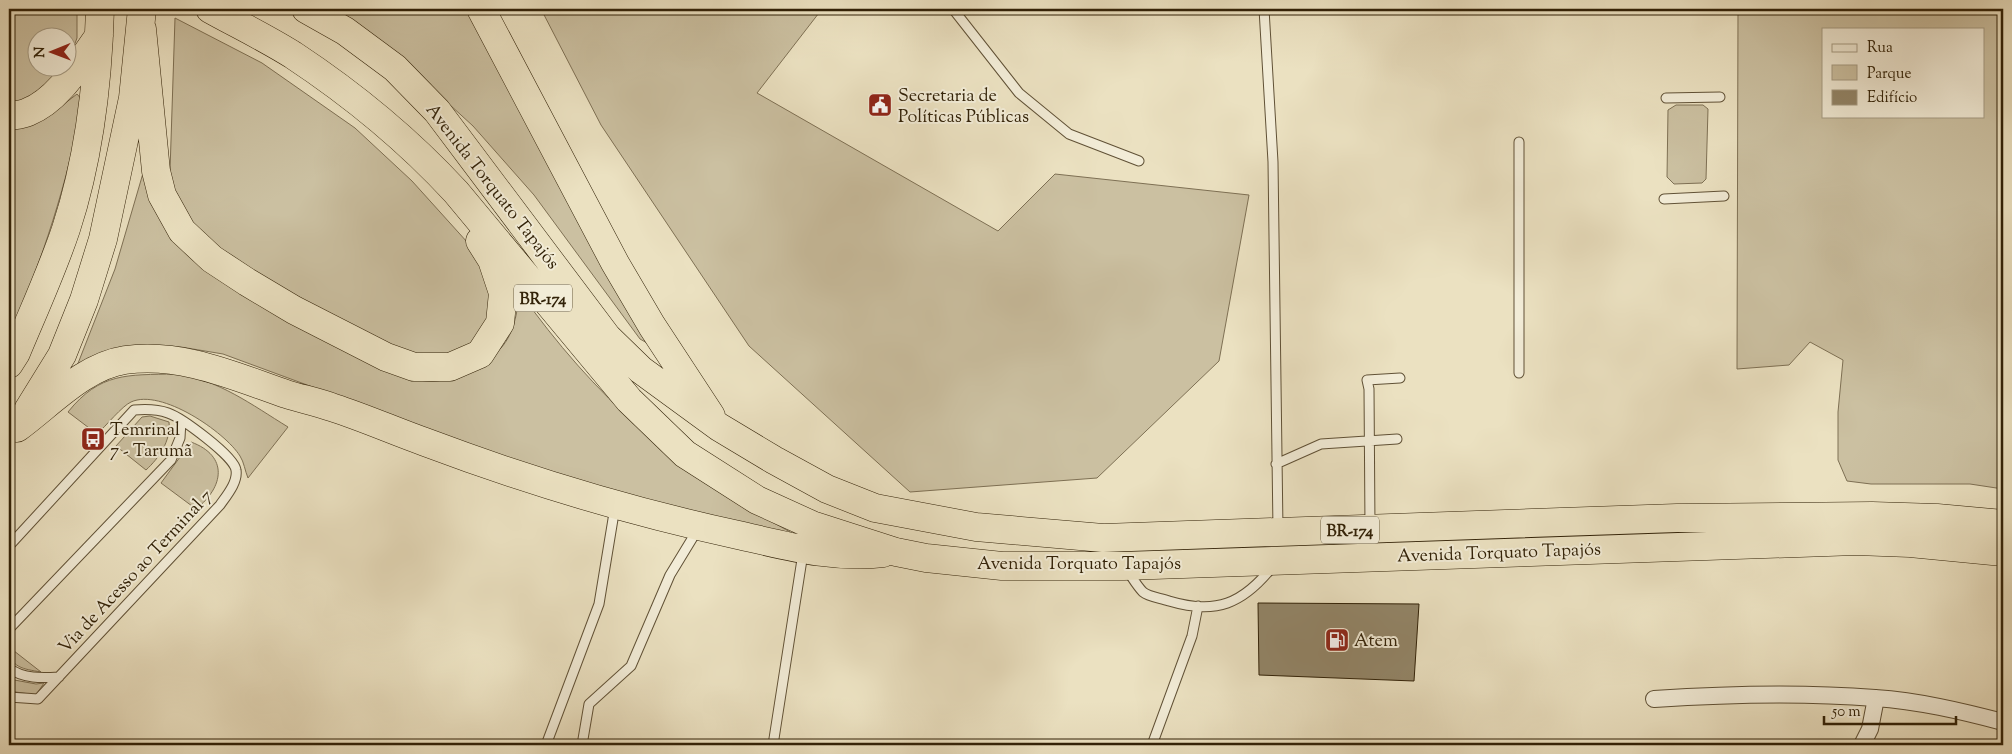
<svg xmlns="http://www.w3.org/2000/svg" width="2012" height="754" font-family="'Sorts Mill Goudy',serif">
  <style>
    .green { fill: #cbc0a1; stroke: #7e7054; fill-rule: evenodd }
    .building { fill: #928568; stroke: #312107 }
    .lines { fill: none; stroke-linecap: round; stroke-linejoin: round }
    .lane-casing { stroke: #605136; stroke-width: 11 }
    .street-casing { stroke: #605136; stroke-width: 18 }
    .highway-casing { stroke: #312107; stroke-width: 29 }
    .lane { stroke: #f2ecd7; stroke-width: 9 }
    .street { stroke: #f2ecd7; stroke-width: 16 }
    .highway { stroke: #ebe1c1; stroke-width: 28 }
    .labels { text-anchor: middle; stroke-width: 4; stroke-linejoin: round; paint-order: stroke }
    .shield { fill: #f2ecd7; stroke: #6b5e45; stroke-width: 1 }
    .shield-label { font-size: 16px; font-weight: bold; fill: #312107 }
    .poi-label { font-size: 18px; fill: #312107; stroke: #f2ecd7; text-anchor: start }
    .street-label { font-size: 18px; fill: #312107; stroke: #f2ecd7 }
  </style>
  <rect width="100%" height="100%" fill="#ebe1c1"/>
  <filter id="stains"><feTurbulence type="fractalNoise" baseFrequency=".004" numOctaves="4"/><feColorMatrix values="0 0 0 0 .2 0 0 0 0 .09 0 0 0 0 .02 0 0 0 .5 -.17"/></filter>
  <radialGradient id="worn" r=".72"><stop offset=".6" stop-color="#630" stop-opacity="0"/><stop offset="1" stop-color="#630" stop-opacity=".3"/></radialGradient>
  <path class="green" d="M9,9H77V38L68,62V38H38V68H64L44,90L9,106Z
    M328,9H472L656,348L640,339L534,195L473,126L414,72Z
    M541,9H822L757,93L998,231L1055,174L1249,195L1219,361L1097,478L910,492L749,346L601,125Z
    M1738,9H2003V489L1970,484H1871L1847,481L1838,460V412L1843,360L1810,342L1789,365L1737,369ZM1823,29H1983V116H1823Z
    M175,18L262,63L355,128L412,181L477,253L493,302L483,334L458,356L403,354L237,263L199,235L176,197L170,171Z
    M77,94L83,101C66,187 44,256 9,337V129L51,114Z
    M1676,105H1703L1708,109L1706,179L1702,183L1674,184L1667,177L1668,110Z
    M146,163L159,209L412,379C440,384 451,380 474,366C481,362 491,358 497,352C514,337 518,311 519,291C595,398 677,470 792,533L759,529L659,508L459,441L223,354L181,347L159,348L75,371L115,269Z
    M175,374C218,379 252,405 288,427L248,478C245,471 244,462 240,456C225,432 161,388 131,402C122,406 106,426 97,434L68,412C100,372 128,375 175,374Z
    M150,416L169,422C171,441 159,458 146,470L116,446L142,417Z
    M191,442C229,456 224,487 196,509L161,483Z
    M9,647L41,672C24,669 9,668 9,647Z
    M9,679L36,684L44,683L36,695L9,691Z"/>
  <path class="building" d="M1258,603L1419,604L1414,681L1259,675Z"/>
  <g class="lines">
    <defs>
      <path id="lane" d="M953,9L1019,93L1069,134L1139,161
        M1264,9L1273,162L1278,530
        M1666,98L1720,97
        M1519,142V373
        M1664,199L1724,196
        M1276,464L1321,444L1397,439
        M1370,527L1369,389L1367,380L1400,378
        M9,546L134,410C146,409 157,409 168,413C182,418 234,456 236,470C238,482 227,495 220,505L38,699L9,697
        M1127,570C1132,577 1137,586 1143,592C1149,597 1161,598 1169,601C1216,615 1243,604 1273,566
        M9,629L171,460L180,438L181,420
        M9,668C23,679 42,678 59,677
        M546,745L599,604L615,507
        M582,745L589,704L631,666L670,575L698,529
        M773,745L803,553
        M1152,745L1192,636L1198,606"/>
      <path id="street" d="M1654,699C1727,694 1802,692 1875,698C1919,701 1961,711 2003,722
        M1862,745L1870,729L1876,698"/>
      <path id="highway" d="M210,9C237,24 266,38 293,55C352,94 408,140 456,192L629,400L685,454L757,500L812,525L896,552L926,558L1002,566H1124L1856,541L1910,543L2003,552
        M306,9L345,31L395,68L437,111L607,337L641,370L719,427L774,460L827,489L875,508L976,527L1103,538L1677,518L1872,516L1937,518L2003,524
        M481,9L615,263L652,326L711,416
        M142,29L156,171L162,195L182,231L212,259L247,282L294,310L386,357L414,367H450L480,354L500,323L503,293L492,260L480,241
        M9,116C15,115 22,115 28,112C60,99 80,62 99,36
        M9,364L16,353C33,312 52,271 66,229C89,159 98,82 100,9
        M28,410L62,355L84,300L103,239L133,98L142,9
        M17,428C50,404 84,366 125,360C181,352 234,376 286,394C302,399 318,402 334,408C365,418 394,431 425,442C526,480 632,512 738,535C787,546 832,559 883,553"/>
    </defs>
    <use href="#lane" class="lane-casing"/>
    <use href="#street" class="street-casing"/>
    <use href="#highway" class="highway-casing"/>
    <use href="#lane" class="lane"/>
    <use href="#street" class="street"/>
    <use href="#highway" class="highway"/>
  </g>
  <defs>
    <symbol id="civic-square" viewBox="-11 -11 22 22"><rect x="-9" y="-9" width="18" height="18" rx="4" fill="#8f2418" stroke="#f2ecd7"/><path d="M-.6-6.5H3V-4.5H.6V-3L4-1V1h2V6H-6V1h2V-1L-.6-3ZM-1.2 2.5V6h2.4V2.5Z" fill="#fff"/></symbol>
    <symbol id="bus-square" viewBox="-11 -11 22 22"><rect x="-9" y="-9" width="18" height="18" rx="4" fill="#8f2418" stroke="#f2ecd7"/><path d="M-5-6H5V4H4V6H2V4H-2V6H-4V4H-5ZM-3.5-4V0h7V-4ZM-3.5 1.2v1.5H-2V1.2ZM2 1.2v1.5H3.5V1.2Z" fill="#fff"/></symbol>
    <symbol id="fuel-square" viewBox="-11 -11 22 22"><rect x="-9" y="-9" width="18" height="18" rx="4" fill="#8f2418" stroke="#f2ecd7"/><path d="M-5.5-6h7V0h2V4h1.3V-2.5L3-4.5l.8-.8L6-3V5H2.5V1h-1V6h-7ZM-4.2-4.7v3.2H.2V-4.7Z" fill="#fff"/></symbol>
  </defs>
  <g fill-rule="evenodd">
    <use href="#civic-square" x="866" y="91" width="28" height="28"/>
    <use href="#bus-square" x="79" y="425" width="28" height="28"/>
    <use href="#fuel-square" x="1323" y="626" width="28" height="28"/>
  </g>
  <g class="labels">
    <g class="shield">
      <rect x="514" y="284.5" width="58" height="27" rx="4"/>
      <rect x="1321" y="516.5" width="58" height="27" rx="4"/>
    </g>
    <g class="shield-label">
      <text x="543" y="304">BR-174</text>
      <text x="1350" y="536">BR-174</text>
    </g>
    <g class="poi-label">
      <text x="898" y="101">Secretaria de<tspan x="898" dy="21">Políticas Públicas</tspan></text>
      <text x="110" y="435">Temrinal<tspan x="110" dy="21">7 - Tarumã</tspan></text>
      <text x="1354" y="646">Atem</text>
    </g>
    <g class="street-label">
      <text transform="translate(493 186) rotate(52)" y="6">Avenida Torquato Tapajós</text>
      <text transform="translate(1499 552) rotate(-2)" y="6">Avenida Torquato Tapajós</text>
      <text x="1079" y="569">Avenida Torquato Tapajós</text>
      <text transform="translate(135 571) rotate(-47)" y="6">Via de Acesso ao Terminal 7</text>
    </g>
  </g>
  <rect width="2012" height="754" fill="none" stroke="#ebe1c1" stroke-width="30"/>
  <rect x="10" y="10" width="1992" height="734" fill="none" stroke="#312107" stroke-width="2.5"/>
  <rect x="15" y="15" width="1982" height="724" fill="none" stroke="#312107"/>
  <rect x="1822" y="28" width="162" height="90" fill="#f2ecd7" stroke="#a59b84"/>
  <rect x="1832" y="44" width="25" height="8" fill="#f2ecd7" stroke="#a59b84"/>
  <text x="1867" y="52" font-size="15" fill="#312107">Rua</text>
  <rect x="1832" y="65" width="25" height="15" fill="#cbc0a1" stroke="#a59b84"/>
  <text x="1867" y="78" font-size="15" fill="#312107">Parque</text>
  <rect x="1832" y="90" width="25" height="15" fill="#928568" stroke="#a59b84"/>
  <text x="1867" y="102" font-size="15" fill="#312107">Edifício</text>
  <g transform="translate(52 52) rotate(269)"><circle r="24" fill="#f2ecd7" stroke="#a59b84"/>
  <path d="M0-4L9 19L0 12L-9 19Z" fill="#8f2418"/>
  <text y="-8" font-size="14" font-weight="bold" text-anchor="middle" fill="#312107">N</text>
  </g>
  <path d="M1824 716v8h132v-8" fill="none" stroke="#312107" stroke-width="2.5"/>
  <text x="1832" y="716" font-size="15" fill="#312107" stroke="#f2ecd7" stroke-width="4" paint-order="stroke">50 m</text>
  <rect width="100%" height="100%" filter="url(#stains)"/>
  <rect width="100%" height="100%" fill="url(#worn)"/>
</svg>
